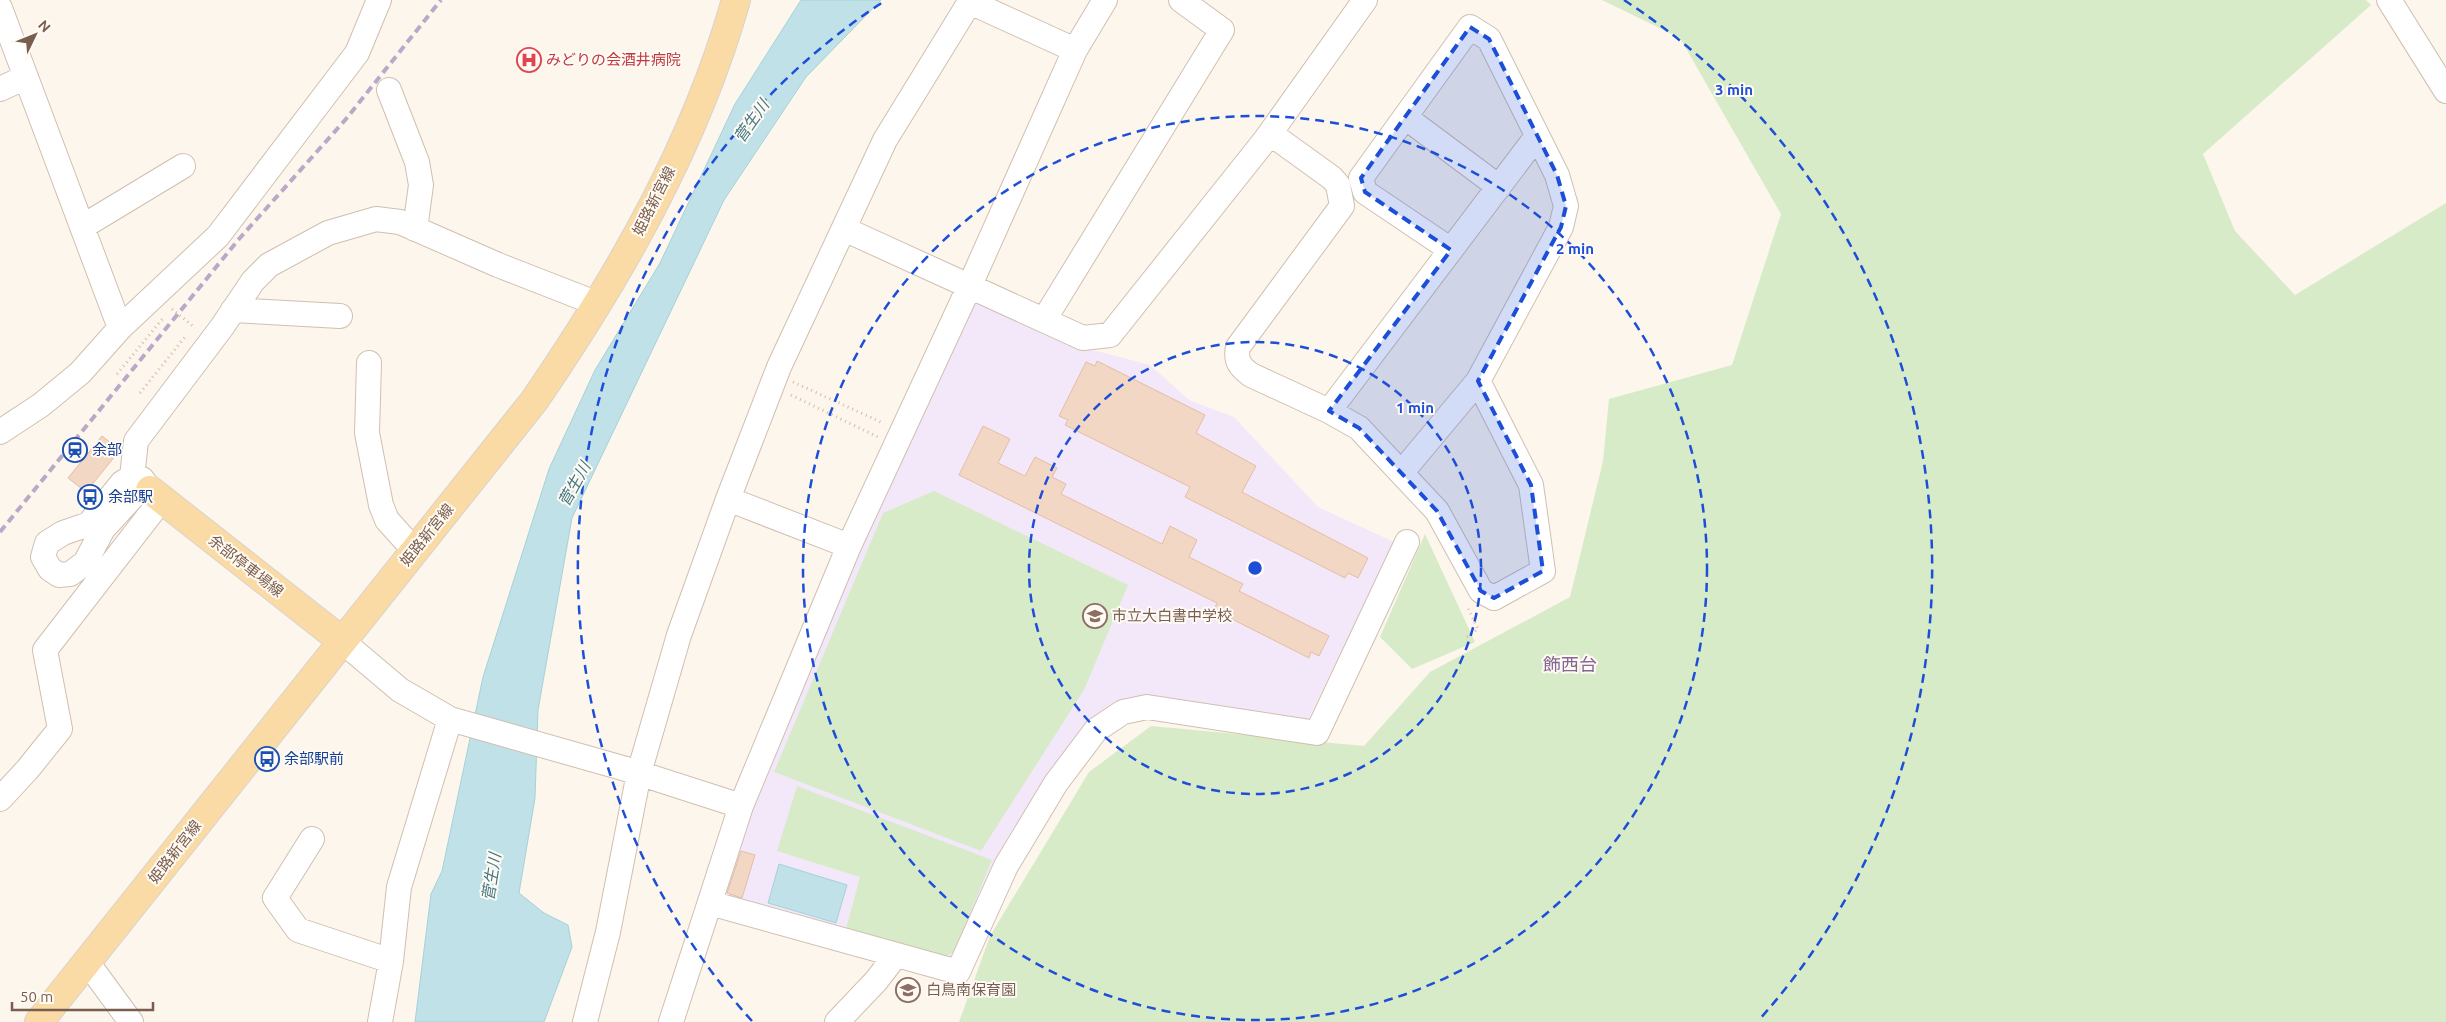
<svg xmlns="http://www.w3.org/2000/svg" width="2446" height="1022" font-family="Ubuntu,'Noto Sans JP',sans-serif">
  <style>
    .education { fill: #f3e8fa }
    .green { fill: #d7ebc9 }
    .water { fill: #bfe1e7; stroke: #a6d1d9 }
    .building { fill: #f2d7c4; stroke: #e5bda4 }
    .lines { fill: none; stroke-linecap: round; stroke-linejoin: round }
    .minor-casing { stroke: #d0bfb0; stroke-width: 26 }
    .major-casing { stroke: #d9d2cd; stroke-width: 30 }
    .path { stroke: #d8baa6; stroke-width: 3; stroke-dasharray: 1 4; stroke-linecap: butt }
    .minor { stroke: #fff; stroke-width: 24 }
    .major { stroke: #fadba6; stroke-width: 28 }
    .rail { stroke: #baa8c8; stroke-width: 4; stroke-dasharray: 8 5; stroke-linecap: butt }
    .marked { fill: #1d4ed8; fill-opacity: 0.2; stroke: #1d4ed8; stroke-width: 4; stroke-dasharray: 10 6; stroke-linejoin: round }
    .ring { fill: none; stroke: #1d4ed8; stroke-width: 2.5; stroke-dasharray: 9 6 }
    .labels { text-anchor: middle; stroke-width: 4; stroke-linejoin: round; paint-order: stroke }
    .health-label { font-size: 15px; fill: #be3a42; stroke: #fffaf3; text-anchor: start }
    .street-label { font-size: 15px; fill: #795e4e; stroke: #fffaf3 }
    .transit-label { font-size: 15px; fill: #164399; stroke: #fffaf3; text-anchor: start }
    .education-label { font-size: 15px; fill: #785e54; stroke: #fffaf3; text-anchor: start }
    .water-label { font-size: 16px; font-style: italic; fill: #437984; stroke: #fffaf3 }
    .quarter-label { font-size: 18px; fill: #856694; stroke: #fffaf3 }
    .centre { fill: #1d4ed8; stroke: #fffaf3; stroke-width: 2.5 }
    .ring-label { font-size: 15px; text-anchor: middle; font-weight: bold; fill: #1d4ed8; stroke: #fffaf3; stroke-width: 4; stroke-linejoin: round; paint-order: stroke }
  </style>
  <rect width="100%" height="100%" fill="#fdf6ec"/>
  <path class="education" d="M980,302L1078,346L1150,365L1189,400L1234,417L1318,507L1394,542L1307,722L1147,699L1076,738L1045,777L1005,842L957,955L947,960L722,899L743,834L803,680L970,304Z"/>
  <path class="green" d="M1602,0H2366L2371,5L2203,154L2235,231L2295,295L2446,203V1022H959L990,936L1089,772L1151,726L1364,746L1430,672L1570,597L1603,461L1609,399L1732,365L1781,214L1680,38Z
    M934,491L1128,585L1084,690L981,851L774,772L883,513Z
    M1425,534L1475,642L1412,669L1380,637Z
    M797,786L992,860L954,952L946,956L846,929L860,877L777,851Z"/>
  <path class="water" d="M801,0H881L806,77L724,200L572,518L538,710L535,798L519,893L544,913L568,925L572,947L544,1022H415L431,894L442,871L483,677L549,469L595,370L660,263L735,104Z
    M779,864L847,885L836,923L768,903Z"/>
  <path class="building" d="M1097,361L1205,415L1196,433L1256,466L1242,492L1368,558L1358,578L1348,573L1345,578L1185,497L1190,487L1065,425L1068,420L1059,416L1086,362L1095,366Z
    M983,426L1010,439L998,463L1025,476L1035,457L1057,468L1052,477L1066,484L1061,494L1162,544L1170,526L1197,540L1189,557L1243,584L1239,591L1329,636L1319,656L1311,652L1309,658L1214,610L1217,603L959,475Z
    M102,436L120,450L86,492L68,478Z
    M741,851L755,855L742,898L727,893Z"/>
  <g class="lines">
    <defs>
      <path id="minor" d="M2389,0L2446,91
        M970,2L1075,50
        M0,8L120,328
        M0,89L26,77
        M389,90L417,162L421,185L415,229
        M1405,117L1499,187
        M1266,139H1278L1332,178L1338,185L1342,206L1238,347C1235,361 1240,367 1251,375L1329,411L1359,428L1437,511L1481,591L1494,598L1543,571L1531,485L1478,381
        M82,227L183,166
        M844,229L1083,338L1110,335L1266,139L1365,0
        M233,310L340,316
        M1044,320L1222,30L1181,0
        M369,363L367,433L381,505L387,520L415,551
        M1329,411L1537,136
        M0,432L41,405L80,373L120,328L218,236L357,53L379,0
        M1402,472L1478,381L1561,227L1566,206L1557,175L1489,39L1470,27L1361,178L1365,192L1451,250
        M132,477L136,441L222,327L253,281L269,265L328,233L376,219L400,222L498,265L598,304
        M132,477L142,479L150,490L135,494L103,529L85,563L70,574L59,575L50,569L43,557L47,543L63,533L89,524L122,483Z
        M728,499L849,546
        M342,641L400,690L450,719L626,769L741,806
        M0,799L27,770L60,729L45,650L162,499
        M312,839L275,898L298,930L391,961
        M710,903L958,972L1006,866L1056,783L1096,730L1123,712L1147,707L1317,733L1407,542
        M87,962L131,1022
        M380,1022L391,961L399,887L450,719
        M585,1022L608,932L639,773L679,635L728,499L779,367L885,140L971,0
        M671,1022L741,806L849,546L970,285L1075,50L1105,0
        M837,1022L876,981L896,955"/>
      <path id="major" d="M150,490L342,641
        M39,1022L534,401C619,277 695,145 736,0"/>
    </defs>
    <use href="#minor" class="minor-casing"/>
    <use href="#major" class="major-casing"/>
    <path class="path" d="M172,309L194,327
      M117,374L164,317
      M793,382L883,423
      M140,393L185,337
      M791,395L878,437
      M1467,637L1478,629L1468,608"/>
    <use href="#minor" class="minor"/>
    <use href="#major" class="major"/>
    <path class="rail" d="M0,532L239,239L346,119L441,0"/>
  </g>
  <path class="marked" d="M1470,27L1489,39L1557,175L1566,206L1561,227L1478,381L1531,485L1543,571L1494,598L1481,591L1437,511L1359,428L1329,411L1451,250L1365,192L1361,178Z"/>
  <g class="ring">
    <circle cx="1255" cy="568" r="226"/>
    <circle cx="1255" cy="568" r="452"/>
    <path d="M752 1021A677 677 0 0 1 886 0M1624 0A677 677 0 0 1 1758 1021"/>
  </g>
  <defs>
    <symbol id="hospital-ring" viewBox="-11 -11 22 22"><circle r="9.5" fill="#fffaf3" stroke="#e0444e" stroke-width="1.5"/><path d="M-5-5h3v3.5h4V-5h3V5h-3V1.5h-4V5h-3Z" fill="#e0444e"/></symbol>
    <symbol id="station-ring" viewBox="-11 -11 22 22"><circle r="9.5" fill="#fffaf3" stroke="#1a4fb4" stroke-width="1.5"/><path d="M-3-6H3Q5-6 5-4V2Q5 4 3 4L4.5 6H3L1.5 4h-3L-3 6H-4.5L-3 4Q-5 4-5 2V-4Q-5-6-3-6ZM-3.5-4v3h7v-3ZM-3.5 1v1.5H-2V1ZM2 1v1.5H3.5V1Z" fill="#1a4fb4"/></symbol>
    <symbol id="bus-ring" viewBox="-11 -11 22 22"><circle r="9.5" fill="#fffaf3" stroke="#1a4fb4" stroke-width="1.5"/><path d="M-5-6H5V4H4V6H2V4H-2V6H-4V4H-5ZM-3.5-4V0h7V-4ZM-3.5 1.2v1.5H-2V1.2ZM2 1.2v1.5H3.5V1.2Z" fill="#1a4fb4"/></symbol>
    <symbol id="school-ring" viewBox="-11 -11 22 22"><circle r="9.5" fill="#fffaf3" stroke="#8d6e63" stroke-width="1.5"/><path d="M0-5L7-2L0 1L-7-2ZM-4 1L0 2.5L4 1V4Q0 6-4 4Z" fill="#8d6e63"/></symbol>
  </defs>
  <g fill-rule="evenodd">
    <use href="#hospital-ring" x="515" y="46" width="28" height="28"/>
    <use href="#station-ring" x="61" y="436" width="28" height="28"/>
    <use href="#bus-ring" x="76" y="483" width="28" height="28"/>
    <use href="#school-ring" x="1081" y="602" width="28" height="28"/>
    <use href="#bus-ring" x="253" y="745" width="28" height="28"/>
    <use href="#school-ring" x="894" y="976" width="28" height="28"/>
  </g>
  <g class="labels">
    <g class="health-label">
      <text x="546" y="65">みどりの会酒井病院</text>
    </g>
    <g class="street-label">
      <text transform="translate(654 201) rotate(-63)" y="5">姫路新宮線</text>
      <text transform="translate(427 535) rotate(-51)" y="5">姫路新宮線</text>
      <text transform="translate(246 566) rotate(38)" y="5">余部停車場線</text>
      <text transform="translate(175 852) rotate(-52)" y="5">姫路新宮線</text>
    </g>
    <g class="transit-label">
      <text x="92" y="455">余部</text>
      <text x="108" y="502">余部駅</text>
      <text x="284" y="764">余部駅前</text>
    </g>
    <g class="education-label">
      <text x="1112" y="621">市立大白書中学校</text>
      <text x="926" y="995">白鳥南保育園</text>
    </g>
    <g class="water-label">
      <text transform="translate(751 121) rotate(-55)" y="6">菅生川</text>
      <text transform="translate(574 484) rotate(-61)" y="6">菅生川</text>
      <text transform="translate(491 877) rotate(-81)" y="6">菅生川</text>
    </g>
    <g class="quarter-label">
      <text x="1570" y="671">飾西台</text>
    </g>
  </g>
  <circle cx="1255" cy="568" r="8" class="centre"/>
  <g class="ring-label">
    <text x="1734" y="95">3 min</text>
    <text x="1575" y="254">2 min</text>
    <text x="1415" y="413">1 min</text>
  </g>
  <g transform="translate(35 35) rotate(47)" stroke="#fffaf3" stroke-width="4" paint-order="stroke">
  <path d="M0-4L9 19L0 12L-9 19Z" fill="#795e4e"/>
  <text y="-8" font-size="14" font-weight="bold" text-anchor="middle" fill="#795e4e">N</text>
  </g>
  <path d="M12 1002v8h141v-8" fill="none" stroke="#795e4e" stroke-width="2.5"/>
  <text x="20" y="1002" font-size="15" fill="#795e4e" stroke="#fffaf3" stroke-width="4" paint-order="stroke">50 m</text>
</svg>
